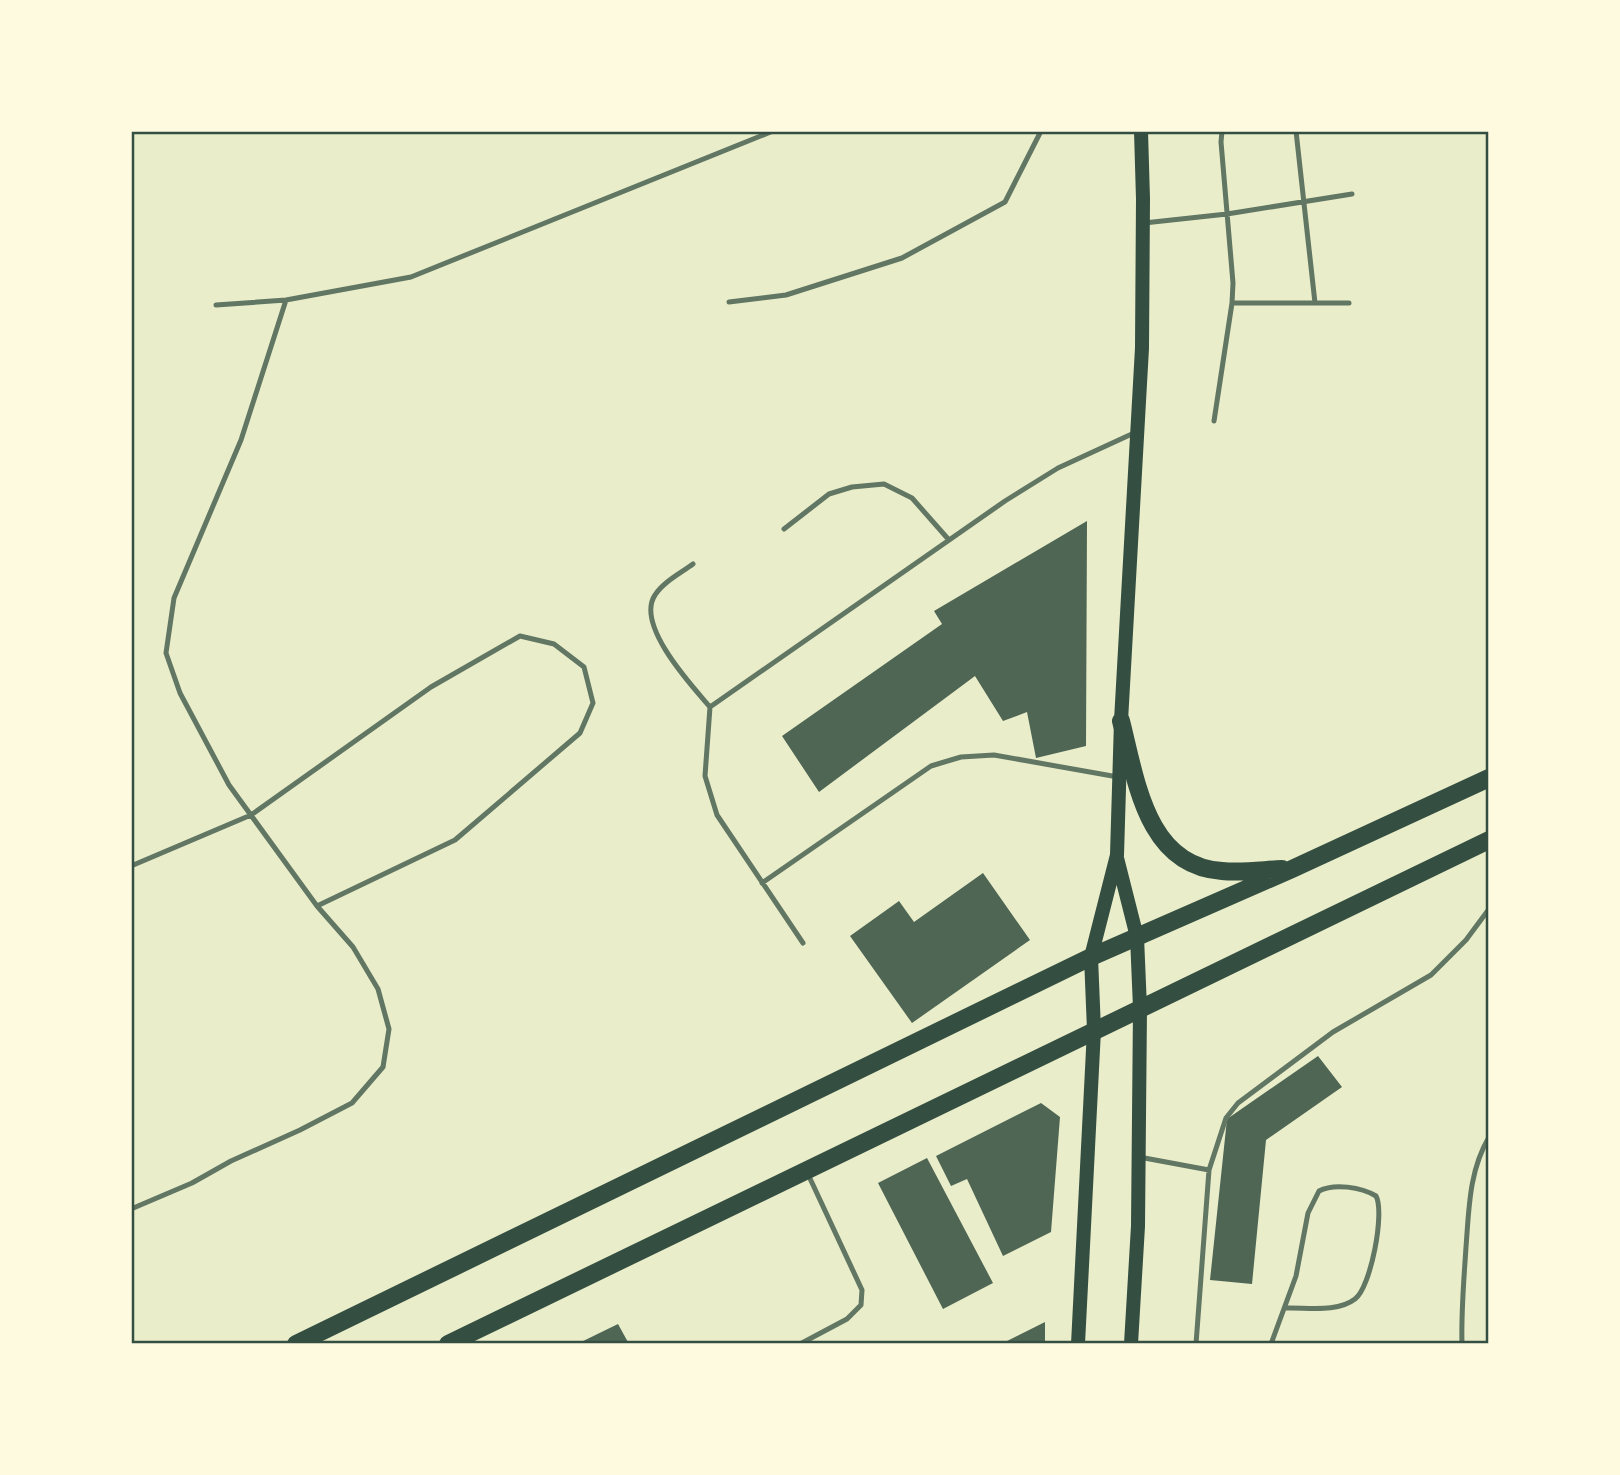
<svg xmlns="http://www.w3.org/2000/svg" width="1620" height="1475" font-family="Montserrat,sans-serif">
  <style>
    .building { fill: #4f6655 }
    .lines { fill: none; stroke-linecap: round; stroke-linejoin: round }
    .service { stroke: #617663; stroke-width: 5 }
    .secondary { stroke: #344e41; stroke-width: 14 }
    .primary { stroke: #344e41; stroke-width: 18 }
    .neatline { fill: none; stroke: #344e41; stroke-width: 2.5 }
  </style>
  <rect width="100%" height="100%" fill="#e9edc9"/>
  <path class="building" d="M1087,521L1086,746L1036,758L1027,712L1003,721L975,676L819,792L782,736L942,624L934,611Z
    M983,873L1030,940L912,1023L850,936L899,901L914,922Z
    M1318,1056L1342,1087L1266,1140L1252,1284L1210,1280L1227,1119Z
    M1041,1103L1060,1117L1051,1232L1003,1256L967,1179L951,1186L936,1156Z
    M927,1158L993,1283L943,1309L878,1183Z
    M1045,1322V1344H1001Z
    M618,1324L629,1344H577Z"/>
  <g class="lines">
    <path class="service" d="M1296,131L1315,303
      M1144,223L1227,214L1352,194
      M729,302L786,295L902,258L1005,202L1041,131
      M1232,303H1349
      M216,305L286,300L411,277L773,131
      M1214,421L1232,303L1233,283L1221,142L1222,131
      M784,529L829,494L852,487L884,484L912,498L949,540
      M693,564C681,573 663,582 655,595C635,625 692,686 710,707
      M131,866L251,815L431,687L520,636L554,644L584,667L593,703L580,733L455,840L317,906
      M762,883L931,766L961,757L994,755L1118,777
      M803,943L717,815L705,776L710,707L1005,501L1058,468L1134,433
      M1139,1157L1209,1170
      M131,1209L192,1183L231,1161L300,1130L352,1103L383,1067L389,1029L378,989L353,947L317,906L229,785L180,693L166,653L174,598L241,440L286,300
      M800,1344L847,1319L861,1305L862,1290L807,1172
      M1196,1344L1209,1170L1226,1118L1238,1103L1333,1032L1431,975L1466,940L1489,909
      M1271,1344L1296,1276L1308,1213L1319,1191C1334,1183 1361,1187 1376,1196C1385,1212 1371,1287 1355,1299C1337,1313 1306,1307 1285,1308
      M1462,1344C1461,1311 1464,1279 1466,1247C1469,1209 1469,1171 1489,1137"/>
    <path class="secondary" d="M1117,858L1137,937L1140,1008L1138,1226L1131,1344
      M1078,1344L1094,1030L1091,957L1117,855L1121,721L1142,348L1143,199L1141,131"/>
    <path class="primary" d="M1121,721C1136,779 1146,866 1222,871C1242,873 1262,870 1282,869
      M296,1344L1091,957L1292,869L1489,778
      M448,1344L1489,840"/>
  </g>
  <rect width="1620" height="1475" fill="none" stroke="#fefae0" stroke-width="266"/>
  <rect x="133" y="133" width="1354" height="1209" class="neatline"/>
</svg>
